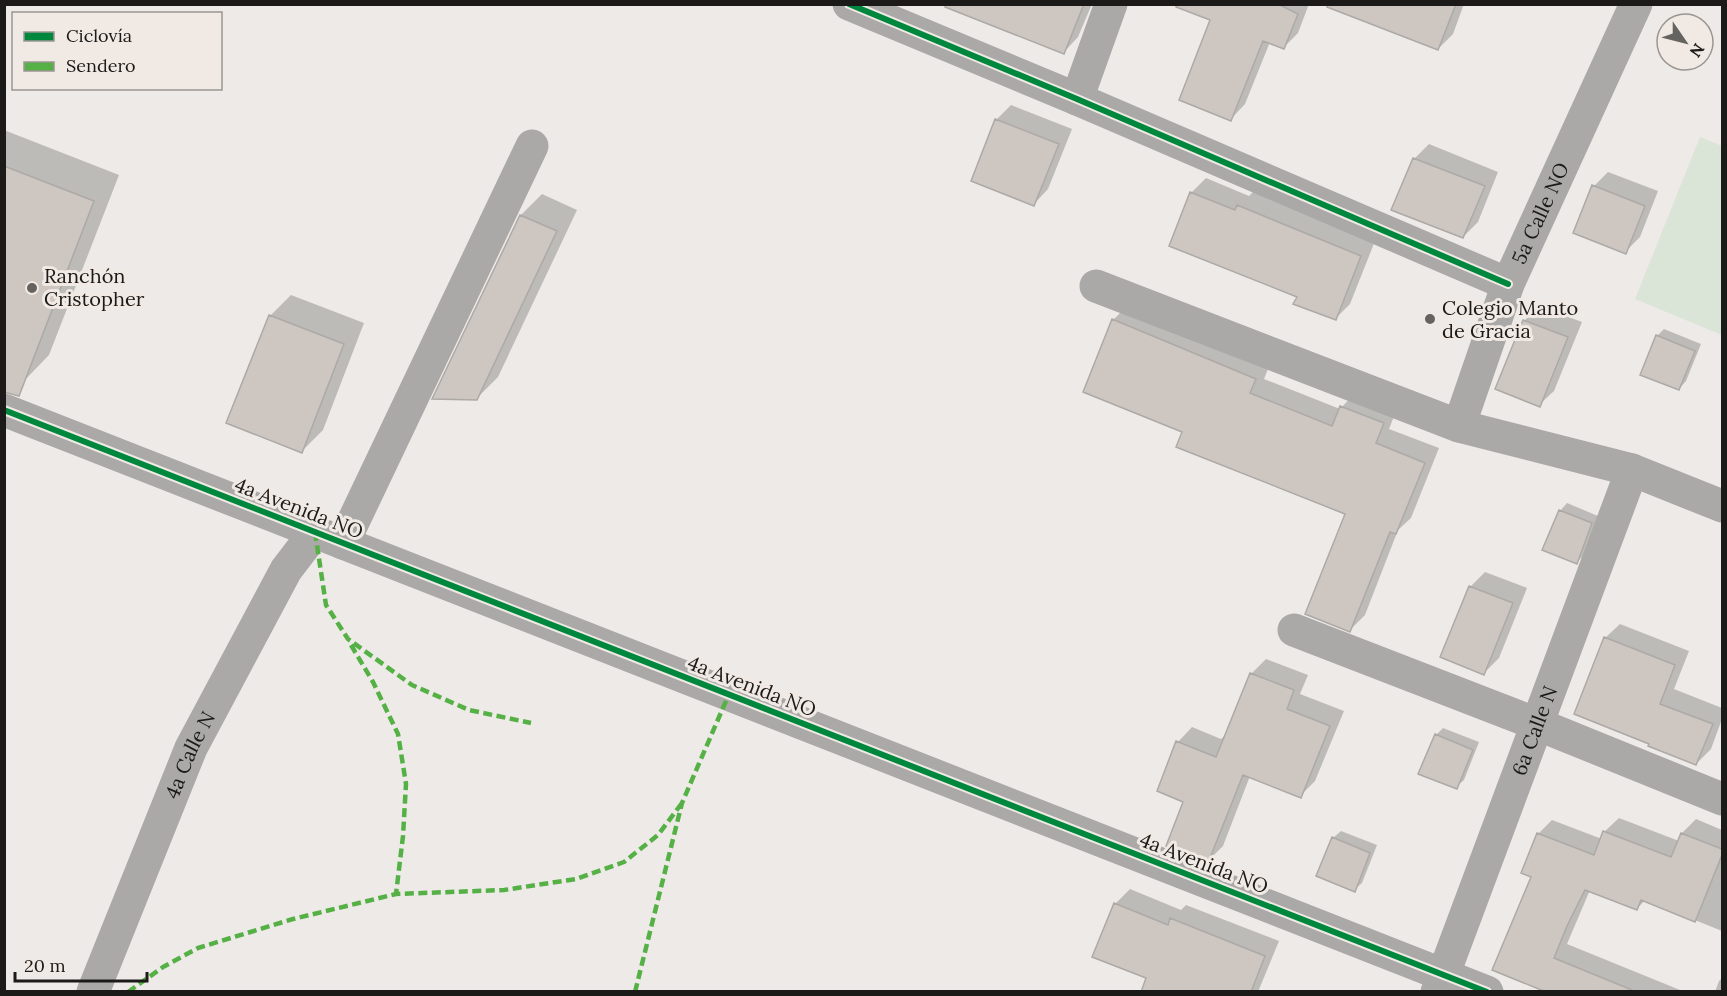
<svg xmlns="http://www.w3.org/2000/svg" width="1727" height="996" font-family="Lora,serif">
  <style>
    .green { fill: #dae4d7 }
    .shadow { fill: #0003 }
    .building { fill: #cec7c1; stroke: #aca9a7; stroke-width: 1.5 }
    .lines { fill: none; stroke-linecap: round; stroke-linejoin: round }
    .minor { stroke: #aaa9a7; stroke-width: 33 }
    .quiet { stroke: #55b145; stroke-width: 4.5; stroke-dasharray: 9 4.5; stroke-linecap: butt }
    .cycleway-casing { stroke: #f0e9e4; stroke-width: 10 }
    .cycleway { stroke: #00873e; stroke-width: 6 }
    .poi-dot { fill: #656360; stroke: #f0e9e4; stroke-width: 2 }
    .labels { text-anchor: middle; stroke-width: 6; stroke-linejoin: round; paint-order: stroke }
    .street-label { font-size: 20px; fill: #1c1a18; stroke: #f0e9e4 }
    .poi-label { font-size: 20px; fill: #1c1a18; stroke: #f0e9e4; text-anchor: start }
  </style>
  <rect width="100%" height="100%" fill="#edeae7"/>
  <path class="green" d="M1700,137L1722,146V335L1635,299Z"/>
  <path class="shadow" d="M974,4H1092L1078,37L1064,52Z
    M1218,4H1309L1298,33L1283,48L1270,42L1245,104L1231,119Z
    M1376,4H1464L1453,34L1438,49Z
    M1011,105L1072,129L1048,189L1034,204L996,120Z
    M4,130L119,175L49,355L23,382L4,374Z
    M1429,144L1498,172L1478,222L1463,237L1414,159Z
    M1608,172L1658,191L1640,237L1625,252L1594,186Z
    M1206,178L1249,196L1253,192L1375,241L1350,304L1335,319L1299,296L1191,193Z
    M542,194L577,210L498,377L476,399L435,398L521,215Z
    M291,295L364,323L323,430L302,451L270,316Z
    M1128,305L1270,364L1264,379L1340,409L1356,392L1397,409L1389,429L1439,448L1411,518L1398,530L1365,615L1350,630L1347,513L1184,431L1113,320Z
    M1539,306L1582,322L1554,391L1539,405L1524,321Z
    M1664,329L1701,344L1686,381L1679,389L1657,336Z
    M1567,503L1598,516L1584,555L1577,562L1560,511Z
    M1485,572L1527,588L1499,658L1484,673L1470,587Z
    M1620,624L1689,651L1674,689L1722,708V719L1711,749L1696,764L1651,743L1605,638Z
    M1266,659L1308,675L1300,694L1344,711L1315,781L1300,796L1250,776L1223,846L1208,861L1185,801L1178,742L1192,727L1221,739L1228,733L1251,674Z
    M1443,728L1479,742L1464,780L1456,787L1436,735Z
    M1619,818L1679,841L1682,833L1696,819L1722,830V931L1645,900L1637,909L1590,890L1567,944L1685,992H1550L1533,876L1538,834L1552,820L1602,839L1604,832Z
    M1341,831L1377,845L1362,883L1354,890L1333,838Z
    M1130,889L1181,910L1186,905L1279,941L1258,992L1143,991L1148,977L1115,904Z
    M1722,978V992H1715L1719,981Z"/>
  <path class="building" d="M946,4H1084L1064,54L945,7Z
    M1176,4H1278L1298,14L1284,49L1263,41L1231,121L1179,100L1210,20L1176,7Z
    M1328,4H1456L1438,50L1327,7Z
    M995,119L1059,144L1034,206L971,181Z
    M1413,158L1485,186L1463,238L1391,210Z
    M4,166L94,201L19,396L4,392Z
    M1592,185L1645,206L1626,254L1573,233Z
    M1190,192L1235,210L1237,205L1361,256L1336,320L1293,304L1297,297L1169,246Z
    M520,215L557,231L477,400L432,399Z
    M269,315L344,344L302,453L226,423Z
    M1112,319L1256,379L1250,393L1332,426L1340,406L1384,423L1376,443L1425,463L1396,534L1390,532L1350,632L1305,614L1345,514L1176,447L1182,432L1083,392Z
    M1523,320L1568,337L1540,407L1495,389Z
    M1656,335L1695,351L1679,390L1640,375Z
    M1559,510L1592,523L1577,564L1542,550Z
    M1469,586L1513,603L1484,675L1440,657Z
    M1604,637L1675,665L1660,704L1713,724L1696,765L1648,746L1649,744L1574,714Z
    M1250,673L1294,690L1287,709L1330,726L1301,798L1243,775L1208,863L1166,846L1183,802L1157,791L1176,741L1216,757Z
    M1435,734L1473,750L1457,789L1418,774Z
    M1603,831L1671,857L1681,833L1722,849V855L1695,922L1641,900L1637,910L1585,890L1567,926L1554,958L1632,990V992H1546L1492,970L1531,877L1521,873L1537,833L1594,855Z
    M1332,837L1370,853L1355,892L1316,876Z
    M1114,903L1168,925L1170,918L1265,956L1251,992H1141L1146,978L1092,957Z"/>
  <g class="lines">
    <g class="minor">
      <path d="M849,4L1077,99L1508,284"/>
      <path d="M1077,99L1111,4"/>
      <path d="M1096,286L1459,426L1632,470L1722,506"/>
      <path d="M4,410L1487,992"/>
      <path id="s1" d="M1459,426L1508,284L1636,4"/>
      <path d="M343,543L532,146"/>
      <path d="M1294,630L1537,724L1722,799"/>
      <path id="s2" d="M93,992L191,748L286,570L315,532"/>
      <path id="s3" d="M1437,992L1632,470"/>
    </g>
    <path class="quiet" d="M315,532L326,605L348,639L412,685L469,710L531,723
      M351,645L373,682L398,734L406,784L403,836L396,894
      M128,992L163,967L198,948L293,919L396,894L504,890L576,879L624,862L658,835L682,803
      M635,992L682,803L729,694"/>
    <defs>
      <path id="cycleway" d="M849,4L1077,99L1508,284
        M4,410L1487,992"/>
    </defs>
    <use href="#cycleway" class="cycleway-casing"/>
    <use href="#cycleway" class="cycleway"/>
  </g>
  <g class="poi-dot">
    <circle cx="32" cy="288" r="6"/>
    <circle cx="1430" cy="319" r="6"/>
  </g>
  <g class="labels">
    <g class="street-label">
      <text dy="7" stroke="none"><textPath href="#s1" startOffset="228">5a Calle NO</textPath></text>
      <text transform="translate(299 508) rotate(21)" y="7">4a Avenida NO</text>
      <text transform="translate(752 686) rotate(21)" y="7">4a Avenida NO</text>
      <text dy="7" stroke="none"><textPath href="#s3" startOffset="279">6a Calle N</textPath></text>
      <text dy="7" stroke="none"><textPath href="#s2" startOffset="256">4a Calle N</textPath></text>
      <text transform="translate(1204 863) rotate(21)" y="7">4a Avenida NO</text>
    </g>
    <g class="poi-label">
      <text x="44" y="283">Ranchón<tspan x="44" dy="23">Cristopher</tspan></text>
      <text x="1442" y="315">Colegio Manto<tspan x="1442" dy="23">de Gracia</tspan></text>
    </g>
  </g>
  <rect width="1727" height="996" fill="none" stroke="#1c1a18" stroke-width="12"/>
  <rect x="12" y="12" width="210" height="78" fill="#f0e9e4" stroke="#9b9692" stroke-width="1.5"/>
  <rect x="24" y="32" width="30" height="9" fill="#00873e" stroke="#9b9692" stroke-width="1.5"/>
  <text x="66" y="42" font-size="18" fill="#1c1a18">Ciclovía</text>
  <rect x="24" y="62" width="30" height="9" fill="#55b145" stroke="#9b9692" stroke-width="1.5"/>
  <text x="66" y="72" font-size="18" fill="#1c1a18">Sendero</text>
  <g transform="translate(1685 42) rotate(125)"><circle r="28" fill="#f0e9e4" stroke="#9b9692" stroke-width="1.5"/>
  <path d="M0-4.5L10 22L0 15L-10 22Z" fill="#656360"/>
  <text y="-9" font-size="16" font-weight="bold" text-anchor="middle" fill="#1c1a18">N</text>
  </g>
  <path d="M15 972v9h132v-9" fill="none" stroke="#1c1a18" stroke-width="3"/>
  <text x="24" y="972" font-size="18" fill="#1c1a18" stroke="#f0e9e4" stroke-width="4.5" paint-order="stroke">20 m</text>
</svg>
